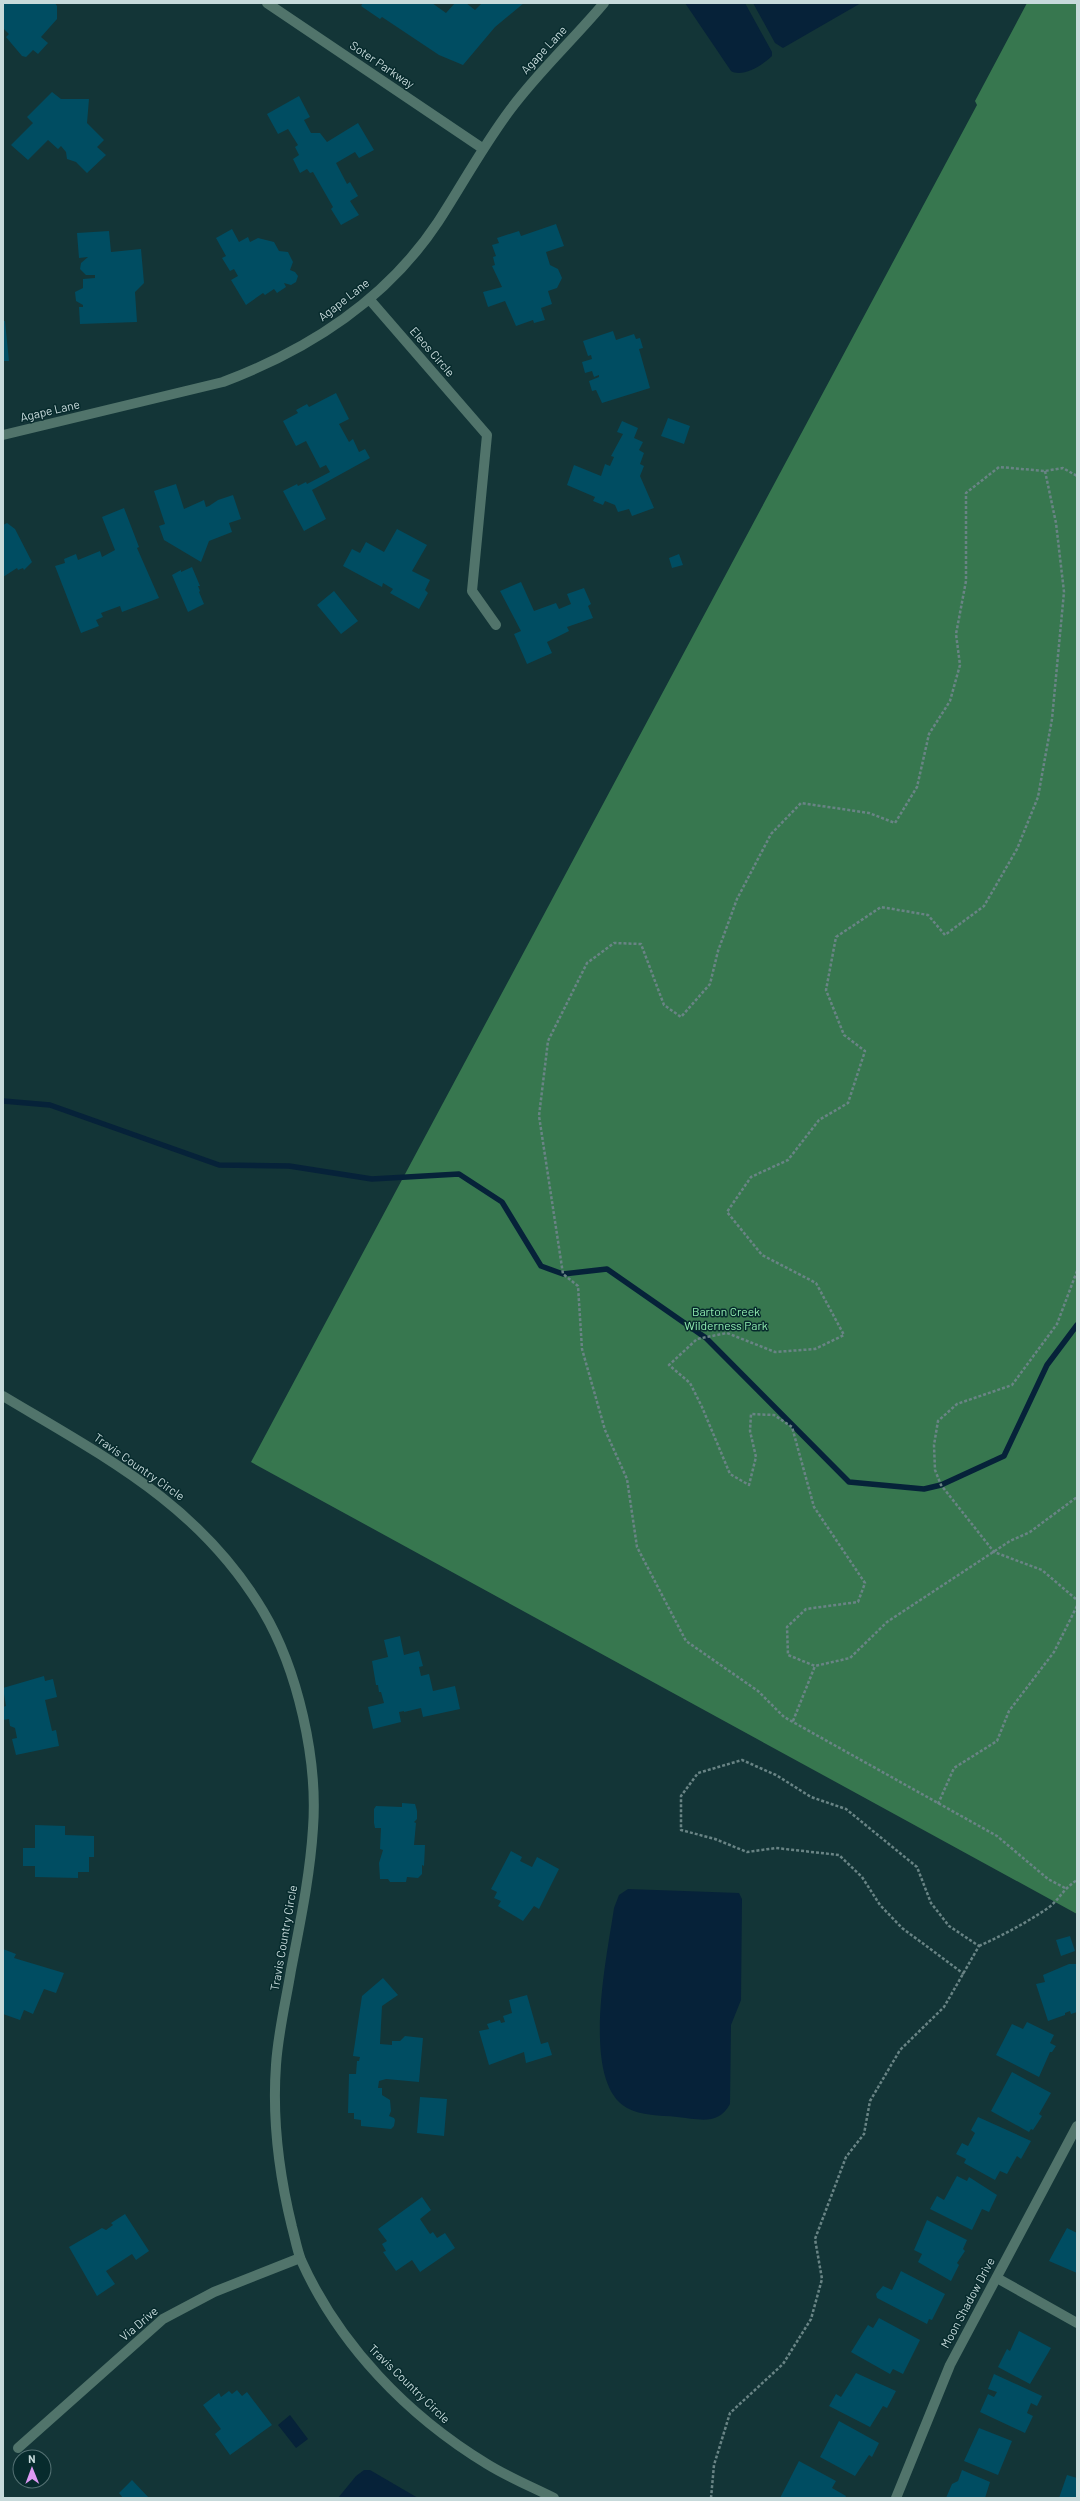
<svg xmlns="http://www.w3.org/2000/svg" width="1080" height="2501" font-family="Barlow,sans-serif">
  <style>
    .forest { fill: #37774f }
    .water { fill: #062239 }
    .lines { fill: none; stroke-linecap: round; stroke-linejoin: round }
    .stream { stroke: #062239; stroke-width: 5.5 }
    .building { fill: #004d62 }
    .path { stroke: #698485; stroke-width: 2.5; stroke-dasharray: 3 2; stroke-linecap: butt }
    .minor { stroke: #51746b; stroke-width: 10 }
    .labels { text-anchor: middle; stroke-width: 3; stroke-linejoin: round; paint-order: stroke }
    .street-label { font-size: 12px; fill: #c7dadb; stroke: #072b2d }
    .park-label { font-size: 12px; fill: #91edb0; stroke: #072b2d }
  </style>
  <rect width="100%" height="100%" fill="#133537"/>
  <path class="forest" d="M1027,3H1077V1914L251,1462L977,105L975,101Z"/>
  <path class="water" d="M685,3H745L772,52V56C763,65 742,78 731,71Z
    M753,3H861L783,48L775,43Z
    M628,1889L739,1893L742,1899L741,2000L731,2025L730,2104C718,2126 699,2119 677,2117C660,2115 641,2116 627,2108C579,2081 608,1952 614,1908L619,1895Z
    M290,2415L308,2439L296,2448L278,2425Z
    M364,2470H370L418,2498H338L356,2476Z"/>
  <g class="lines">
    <path class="stream" d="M3,1101L50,1105L219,1165L289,1166L372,1179L459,1174L502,1202L541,1266L563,1274L607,1269L706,1338L849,1482L924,1489L941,1485L1004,1456L1047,1365L1077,1325"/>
  </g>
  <path class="building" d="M3,3H55L57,6V19L41,37L48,43L38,54L33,50L26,57L22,56L6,37L9,34L3,28Z
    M363,3H432L446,13L455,3H466L475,10L482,3H524L495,27L463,65L439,55L382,17L380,19L361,6Z
    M52,92L61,99H89L87,123L104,140L97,147L106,155L87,173L76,162L67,159L66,152L61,146L58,149L48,140L28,160L11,145L33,123L27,117Z
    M299,96L310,117L304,120L311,133H320L327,142L358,123L374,150L359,158L355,152L336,163L347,184L350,182L358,196L350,201L359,215L341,225L331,209L333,207L313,172L310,173L307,169L300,173L293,159L299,155L295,147L298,145L288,129L278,134L267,114Z
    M556,224L564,246L546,252L550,265L558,269L562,278L557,288L548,291L552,304L541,308L545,320L534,323L533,320L516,326L505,301L488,307L483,292L502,287L492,266L495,265L493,257L496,256L492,245L499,243L497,238L519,231L521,236Z
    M232,229L239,242L248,237L250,242L258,238L274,242L279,251L288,252L293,262L290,270L295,272L298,276L296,282L291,285L284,283L286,287L277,293L274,289L265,295L263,293L246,305L231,280L238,276L234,269L230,271L222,258L226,256L216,238Z
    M109,231L111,252L141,249L144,283L135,292L137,322L80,324L79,307H83V305L76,301L75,292L83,288V279L95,278V275H86L80,269L81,263L88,257L79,258L77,233Z
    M3,321H5L9,361H3Z
    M613,331L616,340L634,334L636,339L640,338L643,348L639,349L650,388L602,403L596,390L592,391L589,381L599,377V375L594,377L592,371L585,373L582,362L592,359L591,355L588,356L583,341Z
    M336,393L349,419L339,424L349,442L353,439L359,452L365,449L370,458L312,490L326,519L304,531L283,491L297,484L298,486L306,482L307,484L330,472L326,465L320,468L306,441L296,446L283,421L298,413L296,410L307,404L309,407Z
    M668,418L690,426L684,444L661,436Z
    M622,421L638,428L634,438L643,442L639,450L644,453L640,464L644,466L640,476L654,508L632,516L629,509L618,512L615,505L605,501L603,505L593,501L595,497L567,485L574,465L601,476L605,464L610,466L614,457L611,456L623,434L617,432Z
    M176,484L184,509L204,500L206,507L209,506L218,500L233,495L241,519L229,523L232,532L209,541L201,562L164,540L159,526L165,524L154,491Z
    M124,508L139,547L137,548L159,598L122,612L120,606L101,613L103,617L96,620L99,626L81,633L55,566L65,563L64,559L76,554L78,560L100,551L102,557L115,550L102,517Z
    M7,523L15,529L32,562L24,570L23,568L18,570L17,568L3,577V525Z
    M397,529L427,545L412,571L430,580L425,590L428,593L419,609L390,593L393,589L383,583L382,587L343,566L352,549L360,553L366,542L384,552Z
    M679,554L683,565L672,568L669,558Z
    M192,567L200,586H198L200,591L199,592L204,604L188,612L172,575L181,570V572Z
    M521,582L534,611L556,603L559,609L571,604L567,594L584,588L591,604L588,606L593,618L567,627L569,631L547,642L552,653L527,664L514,634L521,631L500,591Z
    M334,591L358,621L341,634L317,605Z
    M400,1636L404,1655L419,1651L423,1666L419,1667L421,1676L429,1674L433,1691L455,1686L460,1709L423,1717L421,1708L404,1712V1711L399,1712L401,1722L373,1729L368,1707L384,1703L381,1692H379L378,1685H376L372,1661L388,1657L384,1640Z
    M44,1676L45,1681L53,1679L57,1697L45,1700L52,1731L56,1730L59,1746L16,1755L12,1739L17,1738L15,1728L10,1726L9,1719L3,1720V1707L6,1706L3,1688Z
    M402,1803L415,1804L417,1811V1819L414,1822L416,1823L414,1845H425L424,1866L422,1865V1874L418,1878L407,1877L406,1882H390L388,1879H380L379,1863L383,1850L380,1849L381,1828H375L374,1823V1809L376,1806L402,1807Z
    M35,1825L65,1826V1835L94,1836V1857H89V1872H78V1878L35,1877V1866H23V1848H35Z
    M511,1851L522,1857L520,1861L532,1867L537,1857L559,1869L539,1909L534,1906L523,1921L498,1906L501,1901L494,1898L497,1892L491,1889Z
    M1070,1936L1075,1951L1061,1956L1056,1940Z
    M3,1949L16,1954L14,1958L64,1973L56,1993L44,1989L33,2014L24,2010L20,2020L3,2014Z
    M1069,1964H1076L1077,1967V2012L1071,2014L1070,2011L1065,2013V2015L1048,2021L1036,1984L1045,1982L1043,1975Z
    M383,1978L398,1995L382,2006L380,2044L392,2045V2041H400L405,2036L423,2038L419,2082L386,2079L379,2081L378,2088H382V2095L390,2100L391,2111L389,2116L394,2118L395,2120L394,2126L391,2129L361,2126V2120L354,2119V2113H348L349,2074H356L357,2061H359L360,2057L353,2056L362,1996Z
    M527,1995L541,2044L548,2042L552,2055L526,2063L524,2052L489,2065L479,2031L489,2029L487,2024L500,2020L501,2023L505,2022L503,2016L512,2013L509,2000Z
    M1027,2022L1054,2035L1050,2043L1056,2046L1052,2052H1050L1039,2077L996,2055L1012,2024L1023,2029Z
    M1012,2072L1051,2093L1039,2114L1042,2116L1033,2130L1031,2129L1029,2132L991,2111Z
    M420,2097L447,2099L444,2136L417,2133Z
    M978,2117L1031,2141L1021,2159L1017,2156L1007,2174L1000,2171L995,2180L964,2163L966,2159L956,2154L962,2143L968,2146L975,2133L971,2130Z
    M957,2176L967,2181L969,2177L997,2195L989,2212L982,2209L972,2230L930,2209L937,2196L944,2200Z
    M422,2197L431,2210L420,2219L430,2234L433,2232L437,2238L445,2233L455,2248L420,2272L412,2260L396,2271L383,2252L386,2251L382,2244L387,2241L378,2229Z
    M125,2214L149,2251L136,2260L132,2254L106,2271L115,2284L97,2296L69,2247L102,2228L106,2230L113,2225L111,2223Z
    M927,2220L967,2240L963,2249L965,2251L957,2263L959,2265L951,2281L918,2262L922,2254L914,2250Z
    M1067,2228L1077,2233V2273L1049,2261Z
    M901,2271L945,2294L932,2320L929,2319L927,2324L877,2298L876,2294L883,2286L892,2290Z
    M879,2318L920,2340L903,2374L893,2369L890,2374L851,2352L868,2325L873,2328Z
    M1019,2331L1051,2348L1030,2384L998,2367L1007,2349L1010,2351Z
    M856,2373L896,2391L887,2408L883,2406L870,2427L829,2406L836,2394L841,2397Z
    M994,2374L1042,2396L1037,2406L1031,2403L1027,2413L1033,2416L1025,2433L980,2412L988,2394L994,2397L997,2392L988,2389Z
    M237,2390L242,2396L247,2392L272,2425L230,2455L215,2434L221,2429L203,2405L219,2393L221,2397L229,2391L232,2394Z
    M839,2421L879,2443L872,2457L869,2455L855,2476L820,2457Z
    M979,2428L1012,2441L998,2475L964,2461Z
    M799,2461L836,2481L832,2488L846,2496L845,2498H780Z
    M962,2470L990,2482L985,2498H946L952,2484L958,2481Z
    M1067,2475L1077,2478V2498H1059Z
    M132,2480L149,2498H123L119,2493Z"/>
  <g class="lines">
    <path class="path" d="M1045,471L1056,523L1064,592L1052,719L1038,797L1017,849L984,906L945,935L928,915L881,907L836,937L826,990L844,1035L865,1051L848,1103L819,1120L788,1160L751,1177L727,1212L762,1255L816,1283L844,1335L815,1349L775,1352L727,1333L697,1339L669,1365L690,1383L702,1407L730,1474L749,1485L756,1457L750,1431L751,1414L774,1415L792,1427L814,1507L865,1583L858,1602L806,1609L787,1627L788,1655L815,1666L850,1658L887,1622L1010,1541L1030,1532L1077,1497
      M1077,1271L1057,1324L1012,1385L957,1404L938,1421L934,1445L935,1470L941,1485L994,1552L1042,1570L1077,1600
      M793,1721L815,1666
      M938,1804L954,1768L997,1741L1009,1711L1054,1652L1077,1606
      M1065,1888L1048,1879L997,1836L784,1717L758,1691L686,1641L637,1547L627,1479L605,1430L582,1349L578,1286L563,1274L539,1116L548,1041L587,963L614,943L641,944L664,1005L681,1017L710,984L718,951L737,899L771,834L801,803L869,813L895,823L917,787L929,734L950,701L960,665L956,634L966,581V493L999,467L1045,471L1063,468L1077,476
      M979,1946C1003,1935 1026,1923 1048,1908C1059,1900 1063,1889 1077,1880
      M711,2498L714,2465L730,2413L783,2364L811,2319L822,2279L815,2239L846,2157L864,2134L870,2101L900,2050L944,2007L979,1946L949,1926L931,1903L917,1867L846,1809L811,1797L776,1775L742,1760L698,1773L681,1796V1830L715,1839L747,1852L776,1848L839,1855L862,1877L880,1905L902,1928L964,1974"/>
    <path class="minor" d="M267,3L482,148
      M370,300L487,435L472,591L496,625
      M3,435L223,382C308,350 387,299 438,222C462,185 483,146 510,110C538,72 573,40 604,3
      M3,1396C105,1457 200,1505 263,1611C298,1670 318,1760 313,1828C310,1876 300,1923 291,1970C286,2001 278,2033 276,2065C272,2120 279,2174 292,2227C295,2238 297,2250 301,2260C339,2345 408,2416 487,2464C508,2477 532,2487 554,2498
      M997,2278L1077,2323
      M18,2448L163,2319L214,2292L300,2258
      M896,2498L950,2365L1077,2126"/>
  </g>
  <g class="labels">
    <g class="street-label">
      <text transform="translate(544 50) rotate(-47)" y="4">Agape Lane</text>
      <text transform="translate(382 65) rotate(34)" y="4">Soter Parkway</text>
      <text transform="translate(344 300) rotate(-38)" y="4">Agape Lane</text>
      <text transform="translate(432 352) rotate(49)" y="4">Eleos Circle</text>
      <text transform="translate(50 411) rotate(-13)" y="4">Agape Lane</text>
      <text transform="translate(139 1467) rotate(35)" y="4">Travis Country Circle</text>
      <text transform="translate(284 1938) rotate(-80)" y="4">Travis Country Circle</text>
      <text transform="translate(968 2303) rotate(-62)" y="4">Moon Shadow Drive</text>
      <text transform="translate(139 2324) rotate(-40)" y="4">Via Drive</text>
      <text transform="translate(409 2384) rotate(44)" y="4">Travis Country Circle</text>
    </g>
    <g class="park-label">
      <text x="726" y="1316">Barton Creek<tspan x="726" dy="14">Wilderness Park</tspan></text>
    </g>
  </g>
  <rect width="1080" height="2501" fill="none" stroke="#c7dadb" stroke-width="8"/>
  <g transform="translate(32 2469) rotate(359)"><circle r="19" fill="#072b2d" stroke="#547173"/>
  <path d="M0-3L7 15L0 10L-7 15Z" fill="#dd99f3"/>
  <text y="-6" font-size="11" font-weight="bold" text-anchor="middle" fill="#c7dadb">N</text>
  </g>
</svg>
